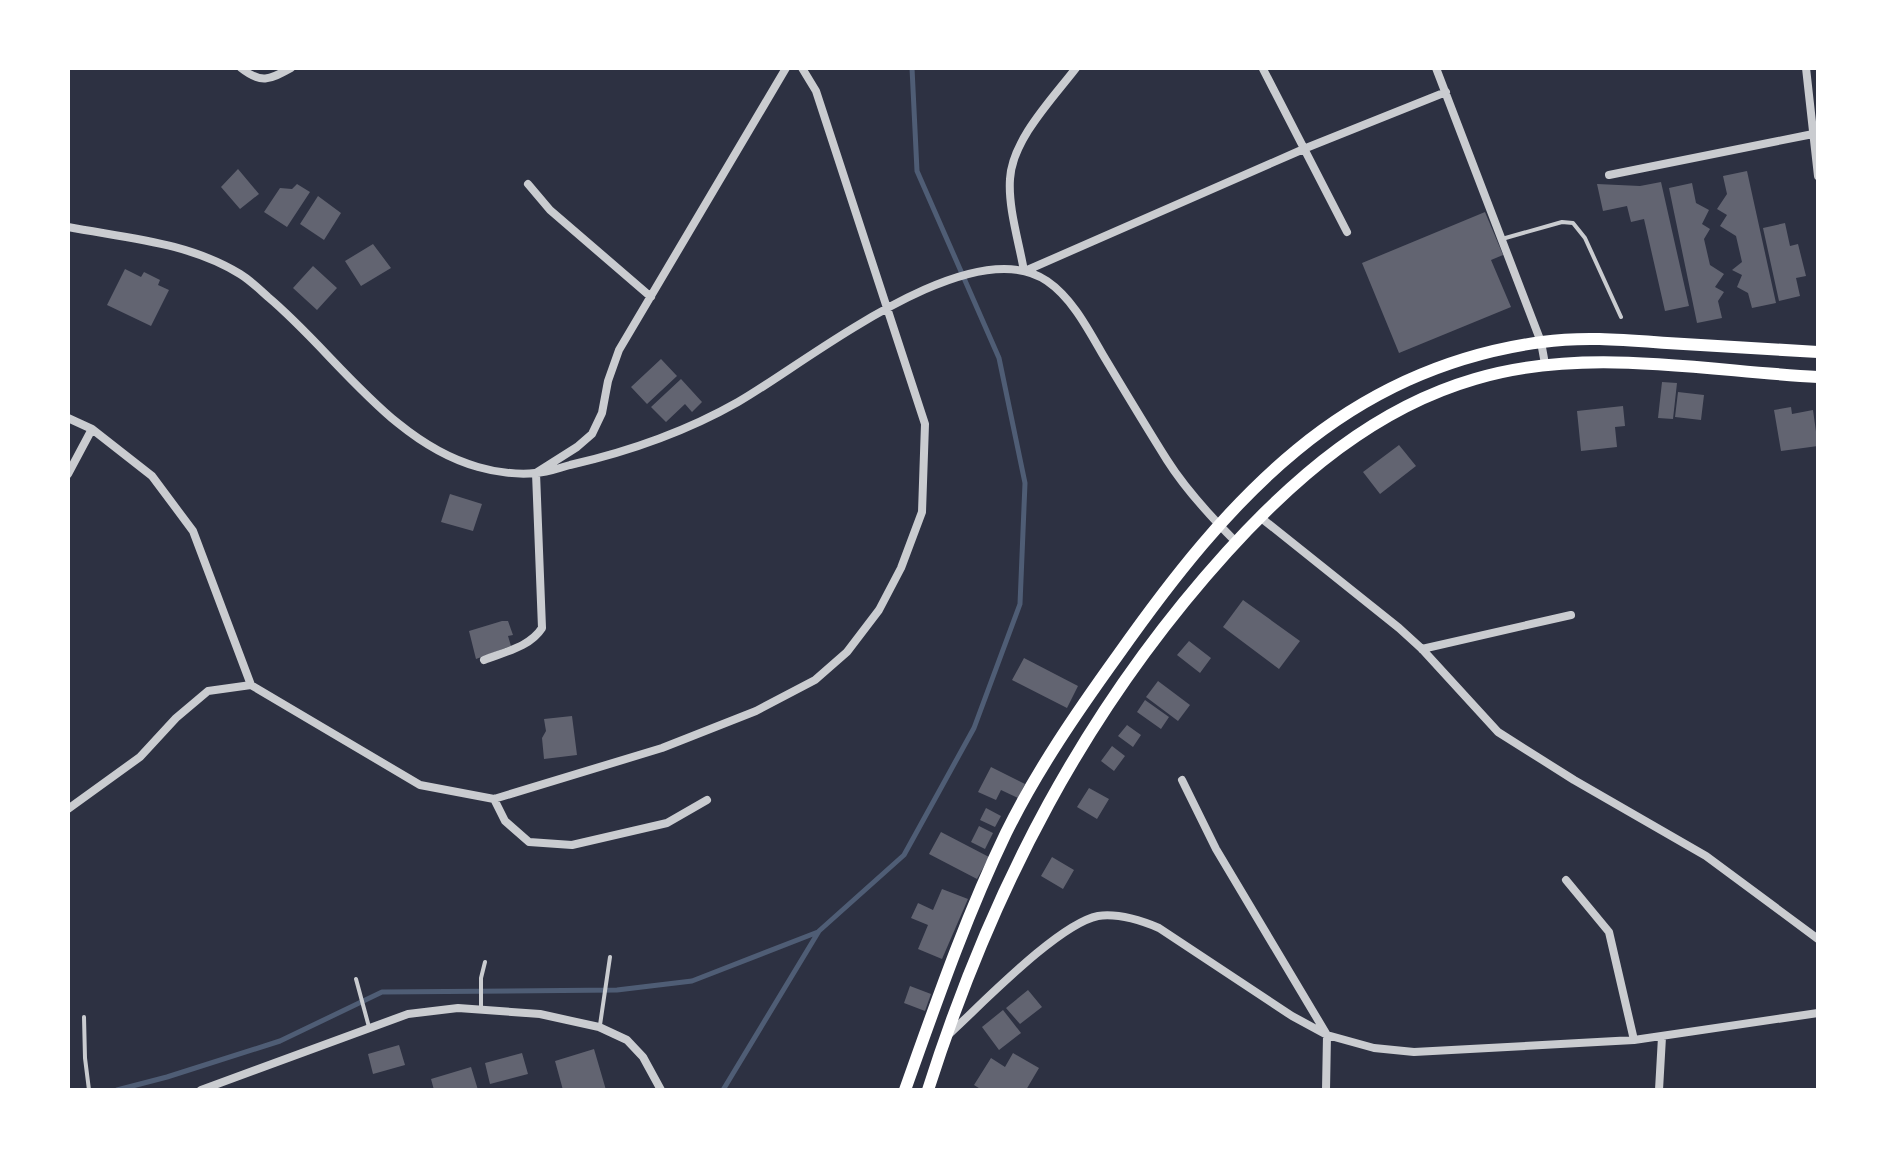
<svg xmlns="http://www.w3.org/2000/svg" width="1886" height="1158" font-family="Barlow,sans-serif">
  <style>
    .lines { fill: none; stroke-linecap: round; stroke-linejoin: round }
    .stream { stroke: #4f5d75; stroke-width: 5 }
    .building { fill: #626471 }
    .service { stroke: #caccd0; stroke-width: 4 }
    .minor { stroke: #caccd0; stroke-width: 8 }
    .secondary { stroke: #fff; stroke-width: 12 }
  </style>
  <rect width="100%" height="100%" fill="#2d3142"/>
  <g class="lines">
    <path class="stream" d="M117,1090L167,1077L280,1041L382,992L617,990L692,981L818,932
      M723,1090L819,931L904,855L974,728L1020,604L1025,483L999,358L917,171L912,68"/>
  </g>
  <path class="building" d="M238,169L259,194L240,209L221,187Z
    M1747,171L1776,303L1752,308L1748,293L1737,287L1742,275L1732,270L1742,262L1736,236L1720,226L1727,215L1717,209L1727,194L1723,176Z
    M1661,182L1689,306L1665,311L1644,219L1631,222L1627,206L1603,211L1597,184L1640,186Z
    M1692,183L1696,203L1709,210L1702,224L1710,229L1704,239L1710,265L1724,274L1715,287L1724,292L1718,301L1722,318L1697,323L1669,188Z
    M297,184L310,192L287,227L264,212L280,188L292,189Z
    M318,196L341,213L324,240L300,224Z
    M1485,212L1503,255L1491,260L1511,307L1399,353L1362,263Z
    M1785,223L1790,246L1798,244L1806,276L1796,278L1800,296L1779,301L1763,228Z
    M373,244L391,268L361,286L345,261Z
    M313,266L337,288L317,310L293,288Z
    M125,269L141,277L144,272L160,280L158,285L169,290L151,326L107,305Z
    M661,359L677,376L647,404L631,387Z
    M681,379L702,402L692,412L685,404L666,422L651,407Z
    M1662,382L1677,383L1673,419L1658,418Z
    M1678,392L1704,395L1701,420L1675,417Z
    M1623,406L1625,426L1615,427L1617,447L1581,451L1577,411Z
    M1791,407L1792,414L1813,410L1818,446L1781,451L1774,410Z
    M1399,445L1416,466L1380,494L1363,472Z
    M450,494L482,504L473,531L441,522Z
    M1243,600L1300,641L1279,669L1223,627Z
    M502,621H508L513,635L508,636L511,646L476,659L469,631Z
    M1189,641L1211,658L1200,673L1177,655Z
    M1024,658L1078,686L1067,708L1012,680Z
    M1158,681L1190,705L1178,721L1146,697Z
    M1145,700L1169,717L1161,729L1137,712Z
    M572,716L577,755L544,759L542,738L546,731L544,719Z
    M1127,725L1141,735L1133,747L1118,736Z
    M1112,746L1125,756L1114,771L1101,761Z
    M991,767L1025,784L1018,798L1001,790L996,800L978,792Z
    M1089,788L1109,799L1097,819L1077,807Z
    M986,808L1001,816L995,827L980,820Z
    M979,826L993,833L985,849L971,842Z
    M941,832L989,857L977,879L929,854Z
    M1052,857L1074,870L1063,889L1041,876Z
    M942,889L968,899L942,959L918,949L928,925L911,918L918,903L933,910Z
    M910,986L931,994L925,1011L904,1003Z
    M1028,990L1042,1007L1020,1024L1006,1008Z
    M1003,1010L1021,1033L999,1050L982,1027Z
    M399,1045L405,1065L373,1074L368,1054Z
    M594,1049L606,1090H563L555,1061Z
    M522,1053L528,1074L490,1084L485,1063Z
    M1013,1053L1039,1068L1026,1090H982L974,1085L991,1058L1005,1067Z
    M471,1067L478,1090H434L431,1079Z"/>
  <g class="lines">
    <path class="service" d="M1502,239L1562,222L1573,223L1585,238L1621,317
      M356,979L369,1027
      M481,1009V978L485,962
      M84,1017L85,1058L89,1090
      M600,1025L610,957"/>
    <path class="minor" d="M241,68C261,84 269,80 291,68
      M1436,68L1541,342L1545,364
      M1806,68L1818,176
      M1263,69L1347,232
      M1609,175L1818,133
      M528,184L550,210L651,297
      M68,227C126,238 188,242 240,274C250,280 259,289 268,297C335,353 391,443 478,467C495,472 518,475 535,473C547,473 559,468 570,465C627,452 687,431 738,402C805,364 970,228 1047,281C1072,298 1088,329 1103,355C1124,390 1145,425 1167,460C1186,490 1211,517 1236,542
      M1024,271C1019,242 1008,208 1010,179C1012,140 1053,98 1076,68
      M1025,271L1306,148L1446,92
      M68,418L92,429L152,476L193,531L251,685L208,691L176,718L140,757L68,809
      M68,474L92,429
      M1260,517L1399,628L1422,649L1498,732L1574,780L1706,856L1818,939
      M1422,649L1571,615
      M484,660C504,652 530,647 542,628L536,473L577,447L592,434L602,413L608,381L619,350L786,68
      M251,685L420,785L494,799L662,748L756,711L815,680L847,652L879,610L901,568L922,512L925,424L816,91L802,68
      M1182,780L1216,849L1327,1035L1326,1090
      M494,799L505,821L529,842L572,845L667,823L707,800
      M1566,880L1609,932L1634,1040
      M948,1035C981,1005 1058,924 1098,916C1119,913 1140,920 1159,928L1292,1016L1327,1035L1374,1048L1414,1052L1634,1040L1818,1013
      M201,1090L408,1014L458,1008L540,1014L599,1027L627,1040L643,1057L661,1090
      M1659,1090L1662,1037"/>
    <path class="secondary" d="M905,1090C936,1003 966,916 1006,833C1037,770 1077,712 1118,655C1228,499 1343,369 1542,342C1584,336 1626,340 1667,343C1717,346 1768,349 1818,352
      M928,1090C992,889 1085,709 1227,552C1295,477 1375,408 1475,379C1585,346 1705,371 1818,377"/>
  </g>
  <rect width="1886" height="1158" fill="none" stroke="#ffffff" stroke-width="140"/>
</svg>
